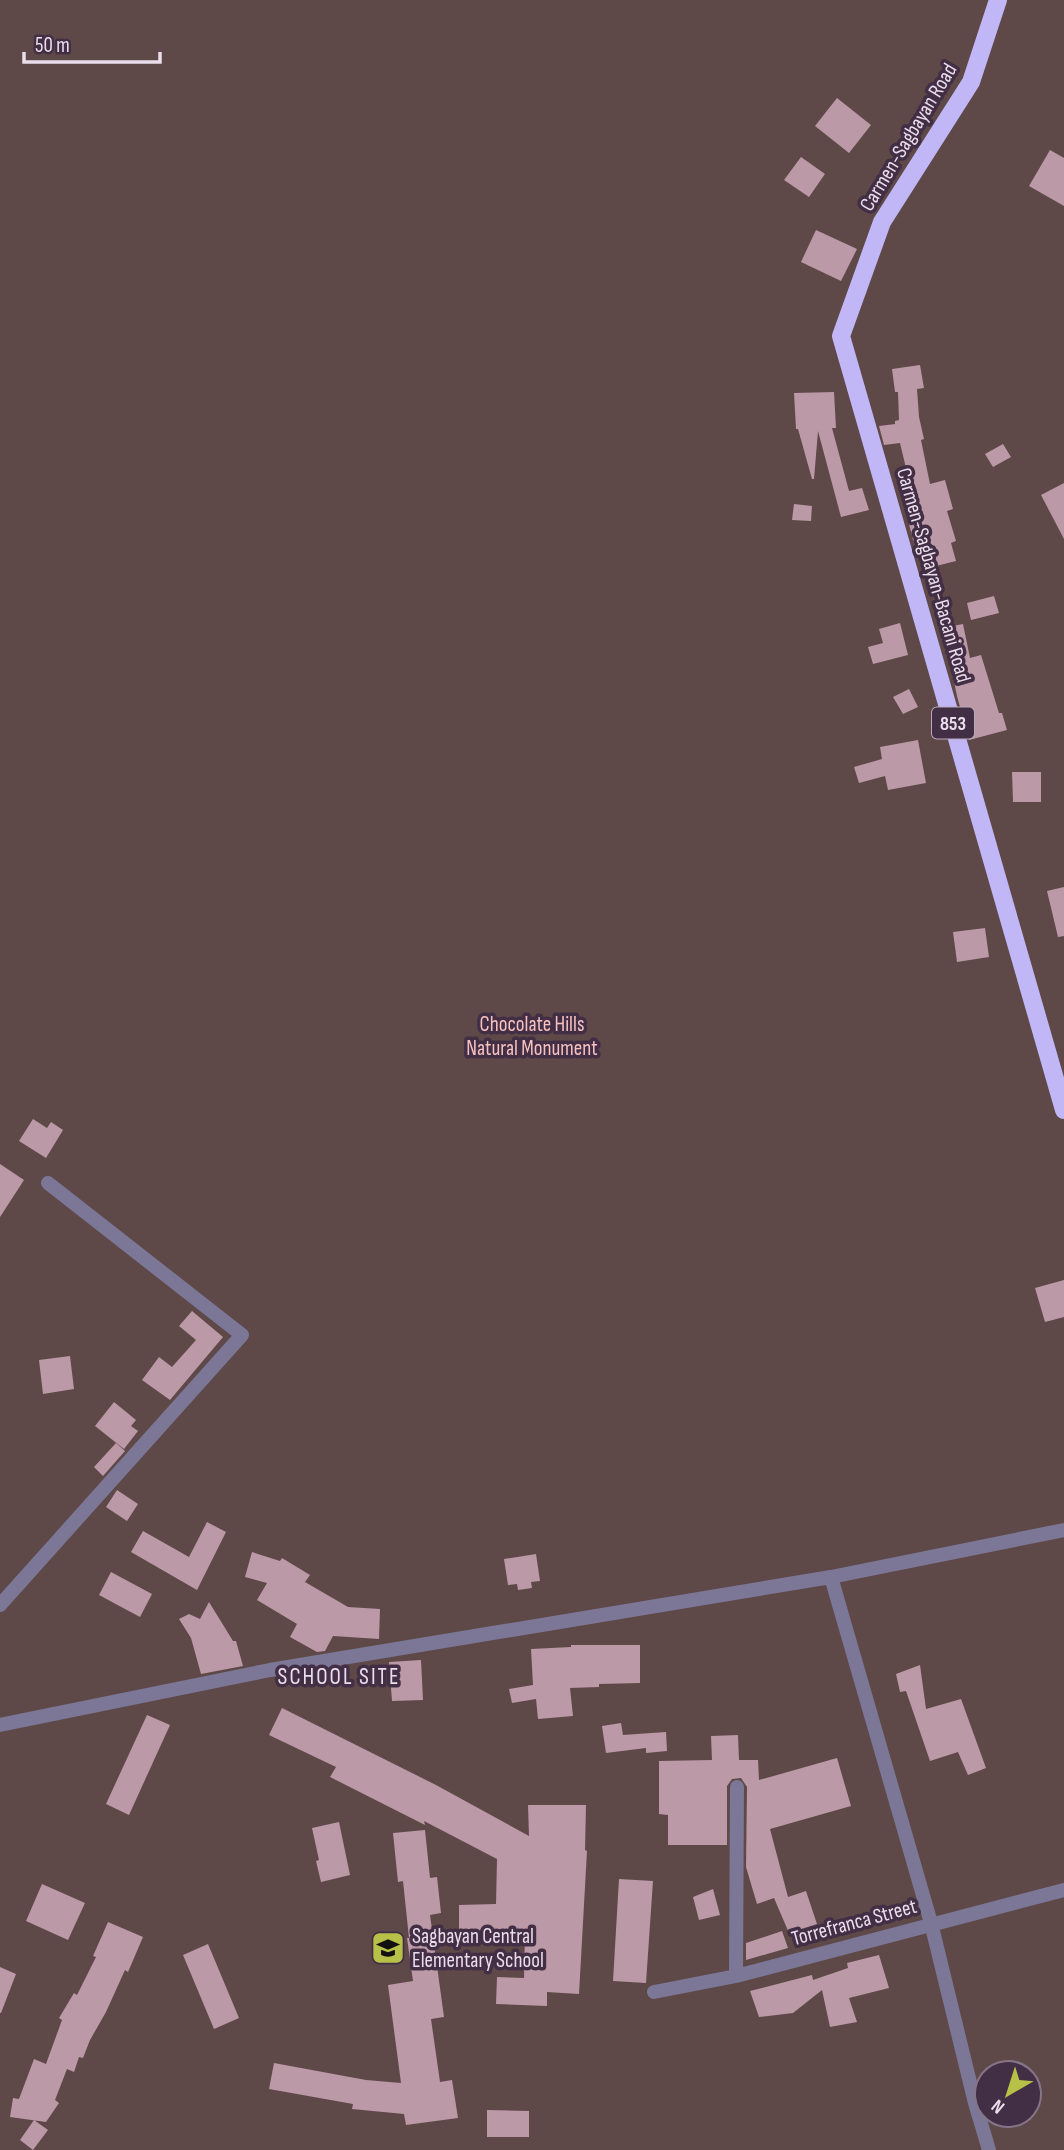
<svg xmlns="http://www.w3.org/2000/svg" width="1064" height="2150" font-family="'Sofia Sans Condensed',sans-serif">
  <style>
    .green { fill: #5e4948; fill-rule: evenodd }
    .building { fill: #bc99a7 }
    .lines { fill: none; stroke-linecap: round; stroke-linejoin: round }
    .minor { stroke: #7c7797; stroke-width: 14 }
    .tertiary { stroke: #7c7797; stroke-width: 14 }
    .primary { stroke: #c1b6f6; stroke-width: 18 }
    .labels { text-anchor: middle; stroke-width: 7; stroke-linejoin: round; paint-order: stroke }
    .shield { fill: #432f45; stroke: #b9aaba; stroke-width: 2 }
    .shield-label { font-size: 19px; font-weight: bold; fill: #ebdeec }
    .street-label { font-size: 21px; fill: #ebdeec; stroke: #432f45 }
    .park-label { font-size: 21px; fill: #f7c2bf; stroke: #432f45 }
    .poi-label { font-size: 21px; fill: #ebdeec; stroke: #432f45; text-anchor: start }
    .neighbourhood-label { font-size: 23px; letter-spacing: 2px; fill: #ebdeec; stroke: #432f45 }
  </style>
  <rect width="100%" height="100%" fill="#432f45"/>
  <path class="green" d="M0,0H1064V2150H0ZM987,2073H1029V2115H987Z"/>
  <path class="building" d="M837,98L871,125L849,153L815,126Z
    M1050,150L1064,158V206L1029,186Z
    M801,157L825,174L809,197L784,180Z
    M816,230L857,249L841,281L801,262Z
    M920,365L924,388L917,389L919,417L924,439L921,440L930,484L945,480L953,509L947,511L956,541L951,543L956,561L932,567L927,549L916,552L909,524L912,523L903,491L911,489L900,443L884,445L879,426L895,424V421L899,420L898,392H895L892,369Z
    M834,392L836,428H832L849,491L862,488L869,510L841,517L818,431L814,479H812L798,429H796L794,393Z
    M1003,444L1011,457L993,467L985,454Z
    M1064,483V539L1041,495Z
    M794,504L812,506L811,521L792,520Z
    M994,596L999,613L971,620L967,603Z
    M900,623L908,655L873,664L868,647L883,643L879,629Z
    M963,624L970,658L981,655L999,713H1002L1007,730L969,740L957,696L943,628Z
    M909,689L918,707L903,714L893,697Z
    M918,740L926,783L888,790L885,776L859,783L854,767L882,759L880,747Z
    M1012,772H1041V802H1013Z
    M1064,887V936L1058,937L1047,891Z
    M985,928L989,957L957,962L953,932Z
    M33,1119L47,1128L51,1122L63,1130L46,1158L19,1141Z
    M0,1164L24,1180L0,1217Z
    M1064,1280V1317L1045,1322L1035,1288Z
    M192,1311L223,1337L170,1400L142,1380L159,1357L172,1367L196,1340L179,1326Z
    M70,1356L74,1389L43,1394L39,1360Z
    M114,1402L136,1420L131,1426L138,1431L124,1449L95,1426Z
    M116,1443L125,1451L103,1476L94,1467Z
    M117,1490L138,1504L127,1521L106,1507Z
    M207,1522L226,1532L197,1590L131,1552L143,1531L189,1557Z
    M252,1552L280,1561L282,1558L310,1575L305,1582L348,1607L380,1609L379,1639L333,1636L325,1651L317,1652L290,1637L297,1624L257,1600L267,1583L245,1577Z
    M536,1554L540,1581L531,1582L532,1588L518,1590L517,1584L508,1585L504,1559Z
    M111,1572L152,1594L140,1617L99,1595Z
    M209,1602L233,1641H236L243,1666L201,1674L191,1638L179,1619L189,1614L200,1619Z
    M571,1645H640V1683L599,1684V1687L570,1688L573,1716L538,1719L536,1699L512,1703L509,1689L533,1685L531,1649L571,1647Z
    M421,1660L423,1700L392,1701L389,1662Z
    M920,1665L926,1709L961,1699L986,1768L968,1775L958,1752L930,1761L906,1691L900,1692L896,1674Z
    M282,1708L436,1785L529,1836L528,1805H586L585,1850L587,1851L579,1994L547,1992V2006L496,2004L497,1977L524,1978L525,1930L459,1932V1905L496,1904L497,1859L424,1821L425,1825L330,1777L336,1767L269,1735Z
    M147,1715L170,1725L129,1815L106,1804Z
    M621,1723L623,1735L666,1732L667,1751L646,1753V1748L606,1753L602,1726Z
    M738,1735L739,1760H758L759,1780L837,1758L851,1806L770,1829L788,1897L806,1891L817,1924L789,1933L774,1898L757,1904L746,1867L747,1787L741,1778L732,1779L727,1786V1845H668V1815L659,1814V1761L712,1760L711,1736Z
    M339,1822L350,1875L321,1882L316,1861L319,1860L312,1828Z
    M425,1830L430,1878L437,1877L441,1913L430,1915L444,2017L431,2019L440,2082L452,2080L458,2118L406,2125L404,2114L352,2109L353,2104L269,2089L274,2063L366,2080L401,2083L388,1985L413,1981L407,1938H409L403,1881L398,1882L393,1833Z
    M619,1879L653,1881L646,1983L613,1981Z
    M42,1884L85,1903L68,1940L26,1921Z
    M713,1889L720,1915L699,1920L693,1897Z
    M108,1922L143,1937L128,1972L125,1970L106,2012L90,2040L83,2058L79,2057L74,2072L67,2069L55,2100L59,2103L46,2122L10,2117L13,2098L19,2099L34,2059L46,2064L62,2020L59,2018L74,1993L77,1995L96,1957L93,1956Z
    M782,1931L788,1948L746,1960V1943Z
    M208,1944L239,2018L214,2029L183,1955Z
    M879,1955L889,1988L849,1998L857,2022L830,2027L822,1990L793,2013L759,2017L750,1991L812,1975L813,1980L848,1968L847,1963Z
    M0,1967L16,1974L1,2013H0Z
    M487,2110L529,2111V2137H487Z
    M34,2120L48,2130L33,2150L20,2140Z"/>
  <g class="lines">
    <path class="minor" d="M831,1577L931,1923L975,2103L989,2150
      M0,1605L242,1335L48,1183
      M736,1976L737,1787
      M654,1992L736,1976L1064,1890"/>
    <path class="tertiary" d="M0,1725L270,1670L831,1577L1064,1530"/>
    <path class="primary" d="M998,0L971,82L882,222L841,336L1064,1110"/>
  </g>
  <defs>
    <symbol id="school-square" viewBox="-11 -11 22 22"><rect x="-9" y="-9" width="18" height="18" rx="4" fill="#b8c147" stroke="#432f45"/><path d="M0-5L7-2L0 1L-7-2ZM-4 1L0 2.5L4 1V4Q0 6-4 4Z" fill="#111"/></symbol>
  </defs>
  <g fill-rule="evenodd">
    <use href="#school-square" x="369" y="1929" width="38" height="38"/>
  </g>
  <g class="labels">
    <rect class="shield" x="932" y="707.5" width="42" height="31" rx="5"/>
    <g class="shield-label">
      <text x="953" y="730">853</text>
    </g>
    <g class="street-label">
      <text transform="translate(908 137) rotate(-59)" y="7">Carmen-Sagbayan Road</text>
      <text transform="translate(934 575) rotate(74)" y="7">Carmen-Sagbayan-Bacani Road</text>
      <text transform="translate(854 1922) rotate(-15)" y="7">Torrefranca Street</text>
    </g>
    <g class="park-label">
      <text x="532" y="1031">Chocolate Hills<tspan x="532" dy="24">Natural Monument</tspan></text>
    </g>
    <g class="poi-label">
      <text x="412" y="1943">Sagbayan Central<tspan x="412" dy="24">Elementary School</tspan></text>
    </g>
    <g class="neighbourhood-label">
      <text x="339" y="1684">SCHOOL SITE</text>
    </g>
  </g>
  <g transform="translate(1008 2094) rotate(219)"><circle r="33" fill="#432f45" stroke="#867588" stroke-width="2"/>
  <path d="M0-5L12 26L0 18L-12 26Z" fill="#b8c147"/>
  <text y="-10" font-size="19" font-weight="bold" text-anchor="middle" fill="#ebdeec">N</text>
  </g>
  <path d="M24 52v10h136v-10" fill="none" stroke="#ebdeec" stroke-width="3.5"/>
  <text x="35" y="52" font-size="21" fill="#ebdeec" stroke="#432f45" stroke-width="5" paint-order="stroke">50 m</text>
</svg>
